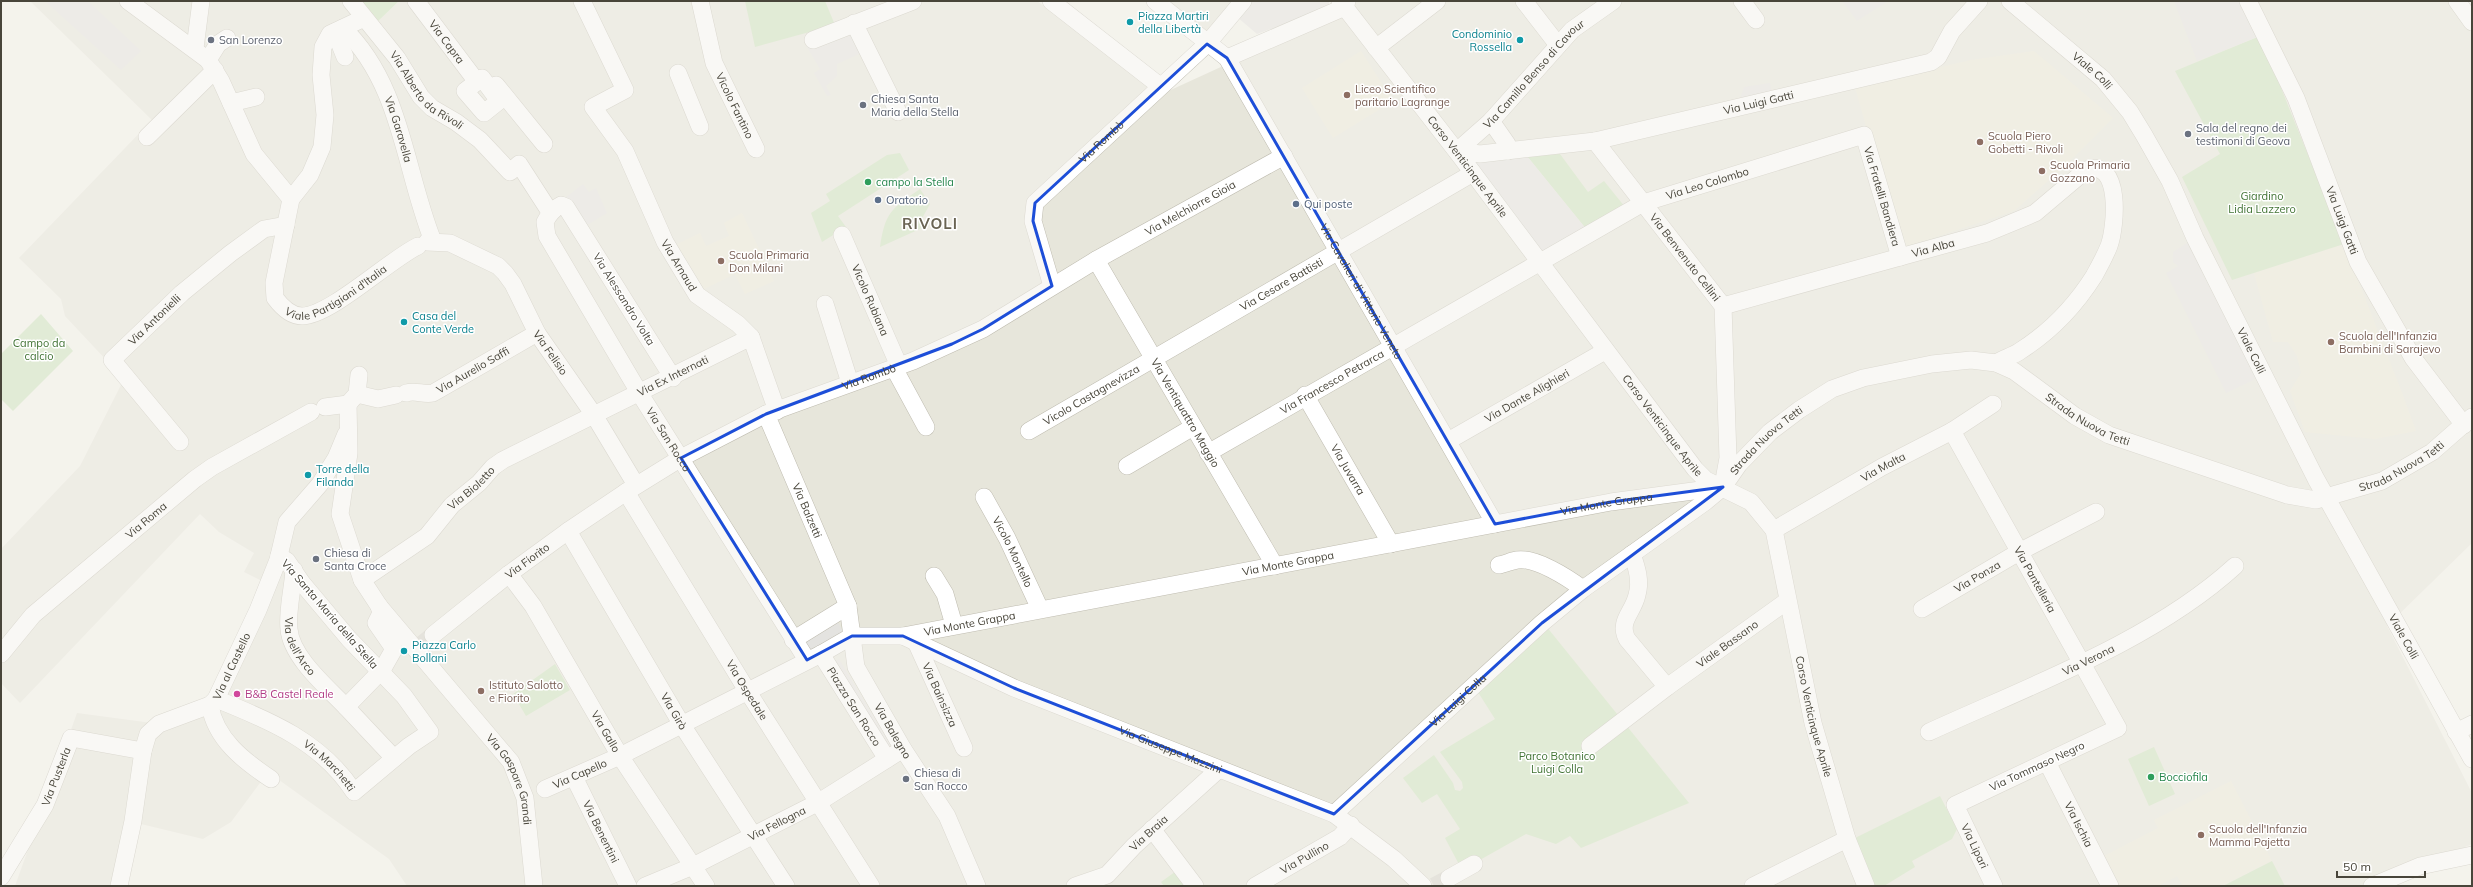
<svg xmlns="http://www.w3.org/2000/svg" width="2473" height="887" font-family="Mulish,sans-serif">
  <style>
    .residential { fill: #e7e6db }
    .education { fill: #ebe9d8 }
    .green { fill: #cae3ba }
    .parking { fill: #e4e3e0 }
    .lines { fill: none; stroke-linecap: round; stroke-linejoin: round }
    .minor-tunnel { stroke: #d2d0c8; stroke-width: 17; stroke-dasharray: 17 8; stroke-linecap: butt }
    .minor-casing { stroke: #bfbcb0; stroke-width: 18 }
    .minor { stroke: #fff; stroke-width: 17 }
    .marked { fill: none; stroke: #1d4ed8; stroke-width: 3; stroke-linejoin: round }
    .culture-dot { fill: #0f9aa8; stroke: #fff; stroke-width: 1.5 }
    .worship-dot { fill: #6b7280; stroke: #fff; stroke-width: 1.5 }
    .education-dot { fill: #8d6e63; stroke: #fff; stroke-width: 1.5 }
    .leisure-dot { fill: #2e9e5b; stroke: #fff; stroke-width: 1.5 }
    .service-dot { fill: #5c6f8a; stroke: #fff; stroke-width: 1.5 }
    .hotel-dot { fill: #d1479c; stroke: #fff; stroke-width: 1.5 }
    .labels { text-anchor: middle; stroke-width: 3; stroke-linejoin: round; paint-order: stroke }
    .culture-label { font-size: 11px; fill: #0d838f; stroke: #fff; text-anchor: start }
    .worship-label { font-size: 11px; fill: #5b616d; stroke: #fff; text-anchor: start }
    .street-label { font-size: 11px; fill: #48453a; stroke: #fff }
    .education-label { font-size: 11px; fill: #785e54; stroke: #fff; text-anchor: start }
    .leisure-label { font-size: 11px; fill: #27864d; stroke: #fff; text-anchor: start }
    .park-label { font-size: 11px; fill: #417334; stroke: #fff }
    .service-label { font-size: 11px; fill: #4e5e75; stroke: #fff; text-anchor: start }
    .hotel-label { font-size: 11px; fill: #b23c85; stroke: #fff; text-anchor: start }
    .district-label { font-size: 15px; font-weight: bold; letter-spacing: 1px; fill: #696453; stroke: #fff }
  </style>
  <rect width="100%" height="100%" fill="#f4f3ec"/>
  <path class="residential" d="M30,1H353L373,26L399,1H1037L1162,94L1349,8L1350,1H2452L2472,31V543L2387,626L2472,793V844L2376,886H407L389,859L268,772L231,822L203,839L137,823L118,886H15L77,713L152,723L208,698L262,581L244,572L254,553L219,532L200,514L20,703L1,683V549L80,466L124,379L65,316L61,299L19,258L152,120Z
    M1162,1H1237L1207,37Z"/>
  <path class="education" d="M1361,51L1393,101L1333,138L1302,88Z
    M2034,51L2113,118L2066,165L2014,211L1900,249L1855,87L1971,60Z
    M742,213L774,281L745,294L735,274L696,293L669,248L700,233L706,246L729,236L724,223Z
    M2344,244L2402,393L2416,431L2375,439L2305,432L2290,391L2301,373L2297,356L2288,342H2273L2254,273Z
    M2231,781L2272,861L2222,886H2183L2177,876L2158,886H2120L2104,856L2158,828L2154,820Z"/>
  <path class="green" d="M353,1H399L373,26Z
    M745,1H825L835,25L755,47Z
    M2260,36L2344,244L2232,280L2182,177L2220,154L2175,71Z
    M900,153L909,170L838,216L846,227L822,242L811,213L830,201L826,194L887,155Z
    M1560,154L1588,192L1604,181L1625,207L1587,230L1527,156Z
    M920,189L930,204L920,222L922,228L880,247C885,212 892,208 920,189Z
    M41,314L73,351L13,411L1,399V354Z
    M1546,626L1689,803L1581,848L1570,836L1556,844L1526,834L1462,870L1445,838L1460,829L1437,794L1422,803L1403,778L1434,755L1453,783L1455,790L1460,791L1463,788L1462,782L1440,752L1495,719L1476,689Z
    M555,664L570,690L526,716L513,694Z
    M2154,747L2175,794L2149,806L2128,759Z
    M1940,796L1957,829L1952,839L1912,861L1915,867L1884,886H1872L1855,838Z
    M2272,861L2285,886H2223Z
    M1179,869L1190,886H1164L1161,882Z"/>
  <path class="parking" d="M45,1H88L141,51L121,70Z
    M1250,1H1329V7L1257,34L1237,17Z
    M1842,1H1888L1857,21Z
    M2174,1H2244L2260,36L2197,61Z
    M856,26L868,50L837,64V76L826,86L831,95L827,96L814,73L820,69L807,47Z
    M1770,83L1773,99L1737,107L1744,87Z
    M1526,155L1587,230L1539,258L1467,159Z
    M583,184L589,192L596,188L607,213L584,227L565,198Z
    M2195,238L2264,375L2226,393L2166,273L2178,266L2173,262V252Z
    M834,615L847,639L810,651L800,636Z
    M839,659L891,746L875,754L821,669Z"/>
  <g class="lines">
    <path class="minor-tunnel" d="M417,648L433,635
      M1434,886L1449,878"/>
    <defs>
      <g id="minor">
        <path d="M128,1L208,60L221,81L254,154L291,199"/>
        <path id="s1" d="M351,1L397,58L421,97L432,108L456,122L480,140L510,172L519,164L550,212"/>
        <path id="s2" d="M416,1L477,82"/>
        <path id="s3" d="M582,1L625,90L593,107L625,151L665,242L697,295L738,324L751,337L777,411"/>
        <path id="s4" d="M700,1L714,63L756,149"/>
        <path d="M1051,1L1160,86"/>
        <path id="s5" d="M1155,1L1227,58L1495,524"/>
        <path id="s6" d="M1340,1L1461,157L1695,469L1706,480L1751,502L1774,530L1813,723L1847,839L1866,886"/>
        <path d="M1524,1L1558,45"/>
        <path d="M1742,1L1756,20"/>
        <path id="s7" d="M2010,1L2103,79L2130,112L2144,135L2170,181L2195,238L2316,479L2472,759"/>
        <path id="s8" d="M2248,1L2296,98L2358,262L2413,358L2464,425"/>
        <path d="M2457,1L2472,22"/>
        <path id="s9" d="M364,18L330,34L323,47L321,75L325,115L322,147L310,175L291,199L274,283L275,298C281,306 291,316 302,316C330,316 389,260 418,246"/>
        <path d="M854,23L898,112"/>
        <path id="s10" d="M343,28C402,85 404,169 433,241"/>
        <path d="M335,32L345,57"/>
        <path d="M813,40L913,1"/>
        <path d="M195,48L201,1"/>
        <path d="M1376,48L1437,1"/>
        <path d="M1227,58L1345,7L1347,1"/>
        <path d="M208,60L218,44L227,38"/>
        <path d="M678,73L700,127"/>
        <path d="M482,78L499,101L484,113L465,91Z"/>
        <path d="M496,85L544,144"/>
        <path d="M231,103L256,97"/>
        <path d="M1491,121L1507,144L1508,151"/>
        <path d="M147,137L215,70"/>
        <path id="s11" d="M1595,141L1723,306L1728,458L1724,480"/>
        <path id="s12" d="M1457,151L1480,154L1595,141L1931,62L1938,57L1952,31L1979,1"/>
        <path id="s13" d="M1457,151L1491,121L1572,30L1613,1"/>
        <path id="s14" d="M842,235L899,366"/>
        <path id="s15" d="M427,242L450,243L498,266L505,273L513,284L537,333L594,415L636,485"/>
        <path id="s16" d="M1096,260L1275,566"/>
        <path id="s17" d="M1052,286L1033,221L1035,203L1207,44L1243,1"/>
        <path d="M825,304L850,383"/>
        <path id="s18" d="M1723,306L1987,233L2035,213L2086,170C2122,157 2116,227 2109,246C2105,256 2099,267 2094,276C2075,306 2050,332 2020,351C2013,356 2004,358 1996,363"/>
        <path d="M894,368L926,427"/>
        <path id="s19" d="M673,378L566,207L561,205C553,209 549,214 545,222L547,236L640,394L807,660"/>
        <path id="s20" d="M406,393C416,390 423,395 433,393L537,333"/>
        <path d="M357,394L378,399L396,395"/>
        <path id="s21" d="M1305,395L1391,544"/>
        <path id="s22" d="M348,404L349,453L340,514L362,580L379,606L511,762L525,798L534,886"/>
        <path d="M325,407L348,404L357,394L359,375"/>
        <path id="s23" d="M766,414L848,606L856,667L903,749L947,816L977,886"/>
        <path id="s24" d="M1029,431L1473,173"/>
        <path id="s25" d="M1952,431L2118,728L1955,805L1994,886"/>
        <path id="s26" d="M1448,441L1605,351"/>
        <path id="s27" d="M180,442L112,360L182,293L231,253L264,229L286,225"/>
        <path id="s28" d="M1208,453L1643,203L1864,135L1900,257"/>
        <path d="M1127,466L1193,427"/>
        <path id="s29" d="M626,492L748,692L871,886"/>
        <path id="s30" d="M984,497L1007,538L1040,609"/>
        <path id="s31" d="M1774,530L1882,467L1952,431L1993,404"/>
        <path id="s32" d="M568,531L682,725L786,886"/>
        <path d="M1632,554C1637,568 1641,581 1637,595C1633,613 1618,621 1627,639L1667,687"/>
        <path d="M1499,565C1505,564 1511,561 1517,560C1536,557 1568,578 1583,589"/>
        <path id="s33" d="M294,570C293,588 287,610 289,629C291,657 327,687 346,707"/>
        <path id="s34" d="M509,574L533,606L620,756L706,886"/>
        <path d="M934,576L945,594L954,625"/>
        <path id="s35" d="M362,580L427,536L452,505L479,483L493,467L503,460L751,337"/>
        <path d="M379,606L381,613L376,623L394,649L382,670L346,707L394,758"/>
        <path id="s36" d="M1922,609L2019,552L2096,512"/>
        <path id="s37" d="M433,635L509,574L568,531L626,492L681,458L766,414L913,361L983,329L1096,260L1284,156"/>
        <path id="s38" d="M903,636L1014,688L1334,814L1394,859L1423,886"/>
        <path d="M793,640L848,606"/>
        <path id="s39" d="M916,642L964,748"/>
        <path id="s40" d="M1,654L33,615L195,479L212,467L311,412"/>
        <path id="s41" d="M821,654L887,759"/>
        <path id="s42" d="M216,699C269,720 322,742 354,792L409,746L430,732L404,696L349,639L302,583L287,561L279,556"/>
        <path d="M210,705C215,739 244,761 271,779"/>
        <path id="s43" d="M1929,732C2029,686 2153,641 2235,566"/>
        <path d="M2456,732L2472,724"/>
        <path id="s44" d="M1590,746L1667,687L1787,601"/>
        <path id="s45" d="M2047,762L2110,886"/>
        <path id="s46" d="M574,777L628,886"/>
        <path id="s47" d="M545,789L620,756L821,654L852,636H903L1611,502L1723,487"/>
        <path id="s48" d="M1334,814L1542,623L1583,589L1705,502L1723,487L1739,464L1770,432L1799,410L1832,389L1863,378L1932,364L1971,360L1996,363L2014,371L2075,416L2109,435L2287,495L2316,500L2382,481L2432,452L2472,417"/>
        <path d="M1152,829L1195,886"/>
        <path id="s49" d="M1,877L45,805L71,738L143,751"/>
        <path d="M1449,878L1474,864"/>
        <path id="s50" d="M119,886L133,821L143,751L148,734L159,724L210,705L216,699L258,610L278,560L287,522L320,484L336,458L346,434"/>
        <path id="s51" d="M645,886L693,866L819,802L903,749"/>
        <path id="s52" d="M1075,886L1107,875L1134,846L1218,770"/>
        <path id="s53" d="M1255,886L1340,837L1351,825"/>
        <path d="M1753,886L1847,839"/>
        <path d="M2372,886L2420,866L2472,855"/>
      </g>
    </defs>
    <use href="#minor" class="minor-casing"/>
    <use href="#minor" class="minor"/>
  </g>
  <path d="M0 0H2473V887H0ZM1207,44L1227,58L1495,524L1611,502L1723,487L1542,623L1334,814L1014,688L903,636H852L807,660L681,458L766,414L952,344L983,329L1052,286L1033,221L1035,203Z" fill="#f4f3ec" fill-opacity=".55" fill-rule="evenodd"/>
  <path class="marked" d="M1207,44L1227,58L1495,524L1611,502L1723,487L1542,623L1334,814L1014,688L903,636H852L807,660L681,458L766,414L952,344L983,329L1052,286L1033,221L1035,203Z"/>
  <g class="culture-dot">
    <circle cx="1130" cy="22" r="4"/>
    <circle cx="1520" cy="40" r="4"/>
    <circle cx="404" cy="322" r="4"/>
    <circle cx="308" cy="475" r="4"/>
    <circle cx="404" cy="651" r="4"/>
  </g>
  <g class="worship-dot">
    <circle cx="211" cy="40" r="4"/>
    <circle cx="863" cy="105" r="4"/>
    <circle cx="2188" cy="134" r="4"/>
    <circle cx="316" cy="559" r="4"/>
    <circle cx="906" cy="779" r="4"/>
  </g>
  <g class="education-dot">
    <circle cx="1347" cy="95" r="4"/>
    <circle cx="1980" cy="142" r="4"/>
    <circle cx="2042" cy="171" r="4"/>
    <circle cx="721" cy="261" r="4"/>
    <circle cx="2331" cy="342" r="4"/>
    <circle cx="481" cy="691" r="4"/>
    <circle cx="2201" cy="835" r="4"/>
  </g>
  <g class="leisure-dot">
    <circle cx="868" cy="182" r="4"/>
    <circle cx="2151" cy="777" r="4"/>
  </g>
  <g class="service-dot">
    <circle cx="878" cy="200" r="4"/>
    <circle cx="1296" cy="204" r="4"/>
  </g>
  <circle class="hotel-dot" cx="237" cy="694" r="4"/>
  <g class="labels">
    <g class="culture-label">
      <text x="1138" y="20">Piazza Martiri<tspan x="1138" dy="13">della Libertà</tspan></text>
      <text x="1512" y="38" text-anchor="end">Condominio<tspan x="1512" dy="13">Rossella</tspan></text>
      <text x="412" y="320">Casa del<tspan x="412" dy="13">Conte Verde</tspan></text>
      <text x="316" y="473">Torre della<tspan x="316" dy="13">Filanda</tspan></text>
      <text x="412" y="649">Piazza Carlo<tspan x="412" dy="13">Bollani</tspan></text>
    </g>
    <g class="worship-label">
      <text x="219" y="44">San Lorenzo</text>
      <text x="871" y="103">Chiesa Santa<tspan x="871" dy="13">Maria della Stella</tspan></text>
      <text x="2196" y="132">Sala del regno dei<tspan x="2196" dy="13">testimoni di Geova</tspan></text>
      <text x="324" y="557">Chiesa di<tspan x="324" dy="13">Santa Croce</tspan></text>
      <text x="914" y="777">Chiesa di<tspan x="914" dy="13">San Rocco</tspan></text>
    </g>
    <g class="street-label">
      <text dy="4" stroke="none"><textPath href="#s2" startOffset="51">Via Capra</textPath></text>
      <text dy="4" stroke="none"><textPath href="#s7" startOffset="108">Viale Colli</textPath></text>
      <text dy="4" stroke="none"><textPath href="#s13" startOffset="109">Via Camillo Benso di Cavour</textPath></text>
      <text dy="4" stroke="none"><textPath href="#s1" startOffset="118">Via Alberto da Rivoli</textPath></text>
      <text dy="4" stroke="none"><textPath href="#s12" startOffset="307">Via Luigi Gatti</textPath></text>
      <text dy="4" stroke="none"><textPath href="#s4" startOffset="111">Vicolo Fantino</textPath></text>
      <text dy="4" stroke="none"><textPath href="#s10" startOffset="117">Via Garavella</textPath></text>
      <text dy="4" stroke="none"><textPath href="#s17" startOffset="176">Via Rombò</textPath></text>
      <text dy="4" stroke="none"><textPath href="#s6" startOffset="209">Corso Venticinque Aprile</textPath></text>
      <text dy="4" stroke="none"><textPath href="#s28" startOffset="569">Via Leo Colombo</textPath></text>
      <text dy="4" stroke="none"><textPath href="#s28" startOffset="797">Via Fratelli Bandiera</textPath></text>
      <text dy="4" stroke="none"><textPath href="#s37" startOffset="874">Via Melchiorre Gioia</textPath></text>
      <text dy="4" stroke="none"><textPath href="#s8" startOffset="239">Via Luigi Gatti</textPath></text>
      <text dy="4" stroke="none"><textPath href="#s18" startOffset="218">Via Alba</textPath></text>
      <text dy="4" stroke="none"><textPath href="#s11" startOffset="147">Via Benvenuto Cellini</textPath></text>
      <text dy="4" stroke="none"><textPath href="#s3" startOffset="316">Via Arnaud</textPath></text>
      <text dy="4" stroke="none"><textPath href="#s24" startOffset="292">Via Cesare Battisti</textPath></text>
      <text dy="4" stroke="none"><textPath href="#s9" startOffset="388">Viale Partigiani d'Italia</textPath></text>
      <text dy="4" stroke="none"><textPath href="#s5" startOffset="361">Via Cavalieri di Vittorio Veneto</textPath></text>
      <text transform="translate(624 299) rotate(58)" y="4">Via Alessandro Volta</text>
      <text dy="4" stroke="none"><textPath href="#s14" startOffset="71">Vicolo Rubiana</textPath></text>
      <text dy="4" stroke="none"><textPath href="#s27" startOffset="165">Via Antonielli</textPath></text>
      <text dy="4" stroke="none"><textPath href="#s7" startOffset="432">Viale Colli</textPath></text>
      <text dy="4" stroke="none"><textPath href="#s15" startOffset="178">Via Felisio</textPath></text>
      <text dy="4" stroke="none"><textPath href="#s20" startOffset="73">Via Aurelio Saffi</textPath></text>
      <text dy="4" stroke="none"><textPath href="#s35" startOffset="376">Via Ex Internati</textPath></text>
      <text dy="4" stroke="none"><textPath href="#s37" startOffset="510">Via Rombò</textPath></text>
      <text dy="4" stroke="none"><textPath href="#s28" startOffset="143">Via Francesco Petrarca</textPath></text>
      <text dy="4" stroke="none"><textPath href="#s24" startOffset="72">Vicolo Castagnevizza</textPath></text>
      <text dy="4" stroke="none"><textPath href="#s26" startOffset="91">Via Dante Alighieri</textPath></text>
      <text dy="4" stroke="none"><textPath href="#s16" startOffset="177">Via Ventiquattro Maggio</textPath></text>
      <text dy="4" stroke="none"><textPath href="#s48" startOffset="933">Strada Nuova Tetti</textPath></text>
      <text dy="4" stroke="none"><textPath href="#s6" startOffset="533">Corso Venticinque Aprile</textPath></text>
      <text dy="4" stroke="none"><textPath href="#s19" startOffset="482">Via San Rocco</textPath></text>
      <text dy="4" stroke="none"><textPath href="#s48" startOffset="573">Strada Nuova Tetti</textPath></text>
      <text dy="4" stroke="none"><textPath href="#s48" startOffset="1269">Strada Nuova Tetti</textPath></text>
      <text dy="4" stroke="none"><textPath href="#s31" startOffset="126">Via Malta</textPath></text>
      <text dy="4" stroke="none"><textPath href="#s21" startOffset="86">Via Juvarra</textPath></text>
      <text dy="4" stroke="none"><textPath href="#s35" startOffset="144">Via Bioletto</textPath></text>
      <text dy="4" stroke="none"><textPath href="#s47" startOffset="1110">Via Monte Grappa</textPath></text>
      <text dy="4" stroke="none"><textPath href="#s23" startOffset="105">Via Balzetti</textPath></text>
      <text dy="4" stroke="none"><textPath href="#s40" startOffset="198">Via Roma</textPath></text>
      <text dy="4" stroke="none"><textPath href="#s30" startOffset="62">Vicolo Montello</textPath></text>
      <text dy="4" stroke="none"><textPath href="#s37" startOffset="120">Via Fiorito</textPath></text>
      <text dy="4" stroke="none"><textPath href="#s47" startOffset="786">Via Monte Grappa</textPath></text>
      <text dy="4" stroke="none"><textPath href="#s36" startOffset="64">Via Ponza</textPath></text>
      <text dy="4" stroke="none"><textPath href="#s25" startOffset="170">Via Pantelleria</textPath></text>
      <text transform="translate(330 614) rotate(49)" y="4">Via Santa Maria della Stella</text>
      <text dy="4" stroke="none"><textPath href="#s47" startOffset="462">Via Monte Grappa</textPath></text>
      <text dy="4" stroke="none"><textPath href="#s7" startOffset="756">Viale Colli</textPath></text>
      <text dy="4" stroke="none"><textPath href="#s33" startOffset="79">Via dell'Arco</textPath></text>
      <text dy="4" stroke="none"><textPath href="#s44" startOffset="171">Viale Bassano</textPath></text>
      <text dy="4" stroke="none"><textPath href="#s43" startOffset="175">Via Verona</textPath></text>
      <text dy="4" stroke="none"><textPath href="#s50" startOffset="269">Via al Castello</textPath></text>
      <text dy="4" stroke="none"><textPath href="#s29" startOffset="232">Via Ospedale</textPath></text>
      <text dy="4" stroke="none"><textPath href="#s39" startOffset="58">Via Bainsizza</textPath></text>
      <text dy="4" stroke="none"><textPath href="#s48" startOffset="168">Via Luigi Colla</textPath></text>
      <text dy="4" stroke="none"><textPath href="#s41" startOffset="62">Piazza San Rocco</textPath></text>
      <text dy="4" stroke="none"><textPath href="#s32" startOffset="209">Via Girò</textPath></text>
      <text dy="4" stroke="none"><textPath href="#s6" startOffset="880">Corso Venticinque Aprile</textPath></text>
      <text dy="4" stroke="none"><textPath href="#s34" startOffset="185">Via Gallo</textPath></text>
      <text dy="4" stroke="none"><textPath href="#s23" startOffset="344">Via Balegno</textPath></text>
      <text dy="4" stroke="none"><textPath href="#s38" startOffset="291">Via Giuseppe Mazzini</textPath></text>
      <text dy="4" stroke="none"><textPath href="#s42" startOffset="133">Via Marchetti</textPath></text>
      <text transform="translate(2037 766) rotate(-25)" y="4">Via Tommaso Negro</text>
      <text dy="4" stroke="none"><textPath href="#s47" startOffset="38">Via Capello</textPath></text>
      <text dy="4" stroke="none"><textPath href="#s49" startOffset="115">Via Pusterla</textPath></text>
      <text dy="4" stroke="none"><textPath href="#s22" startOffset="431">Via Gaspare Grandi</textPath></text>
      <text dy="4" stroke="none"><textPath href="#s51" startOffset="146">Via Fellogna</textPath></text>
      <text dy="4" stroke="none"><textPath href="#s45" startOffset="70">Via Ischia</textPath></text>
      <text dy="4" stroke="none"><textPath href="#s46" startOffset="61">Via Benentini</textPath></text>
      <text dy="4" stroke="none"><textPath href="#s52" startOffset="93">Via Braia</textPath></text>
      <text dy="4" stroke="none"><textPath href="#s25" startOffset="566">Via Lipari</textPath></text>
      <text dy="4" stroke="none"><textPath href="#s53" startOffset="57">Via Pullino</textPath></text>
    </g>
    <g class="education-label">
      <text x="1355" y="93">Liceo Scientifico<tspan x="1355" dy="13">paritario Lagrange</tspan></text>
      <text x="1988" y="140">Scuola Piero<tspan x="1988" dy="13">Gobetti - Rivoli</tspan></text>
      <text x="2050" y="169">Scuola Primaria<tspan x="2050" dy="13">Gozzano</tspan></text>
      <text x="729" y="259">Scuola Primaria<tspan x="729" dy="13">Don Milani</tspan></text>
      <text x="2339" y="340">Scuola dell'Infanzia<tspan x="2339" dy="13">Bambini di Sarajevo</tspan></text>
      <text x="489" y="689">Istituto Salotto<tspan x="489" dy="13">e Fiorito</tspan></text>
      <text x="2209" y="833">Scuola dell'Infanzia<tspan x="2209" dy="13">Mamma Pajetta</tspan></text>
    </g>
    <g class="leisure-label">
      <text x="876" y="186">campo la Stella</text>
      <text x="2159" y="781">Bocciofila</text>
    </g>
    <g class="park-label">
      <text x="2262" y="200">Giardino<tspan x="2262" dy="13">Lidia Lazzero</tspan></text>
      <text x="39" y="347">Campo da<tspan x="39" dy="13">calcio</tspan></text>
      <text x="1557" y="760">Parco Botanico<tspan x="1557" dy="13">Luigi Colla</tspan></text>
    </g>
    <g class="service-label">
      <text x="886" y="204">Oratorio</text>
      <text x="1304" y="208">Qui poste</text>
    </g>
    <g class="hotel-label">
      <text x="245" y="698">B&amp;B Castel Reale</text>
    </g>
    <g class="district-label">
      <text x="930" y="229">RIVOLI</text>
    </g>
  </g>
  <rect width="2473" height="887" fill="none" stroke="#48453a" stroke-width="4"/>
  <path d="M2337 871v6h88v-6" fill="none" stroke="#48453a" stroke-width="2"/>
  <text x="2343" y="871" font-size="12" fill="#48453a" stroke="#ffffff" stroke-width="3" paint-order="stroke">50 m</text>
</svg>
